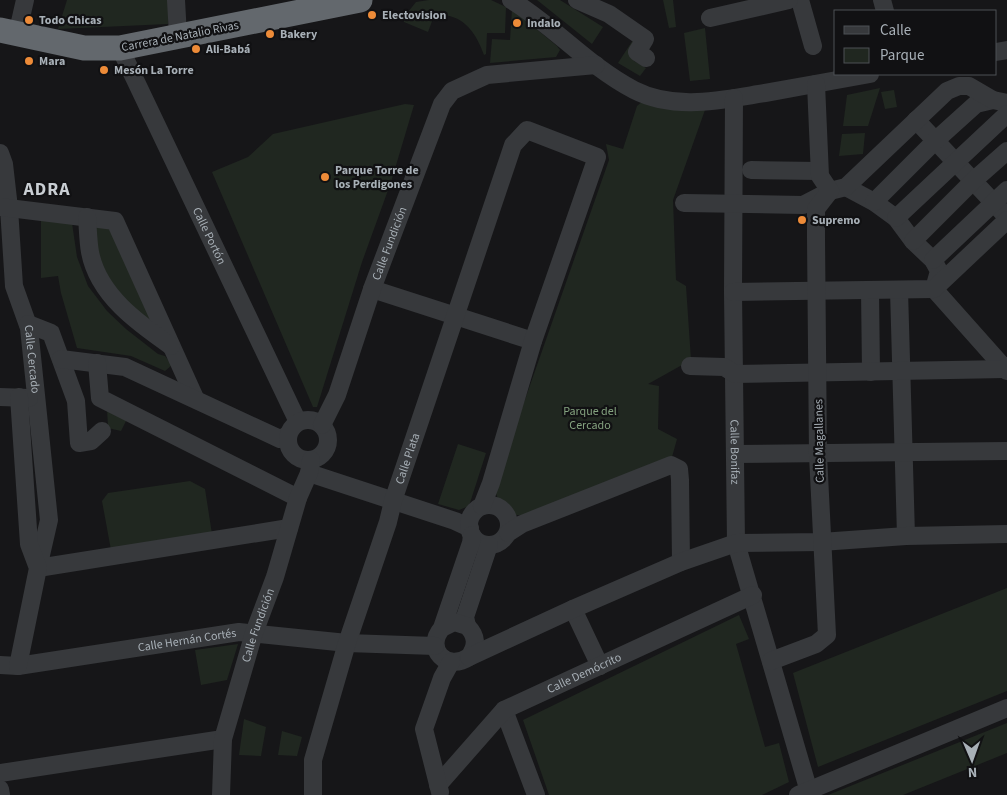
<svg xmlns="http://www.w3.org/2000/svg" width="1007" height="795" font-family="'Source Sans 3',sans-serif">
  <style>
    .green { fill: #202720 }
    .lines { fill: none; stroke-linecap: round; stroke-linejoin: round }
    .minor { stroke: #37393c; stroke-width: 18 }
    .highway { stroke: #63686d; stroke-width: 25 }
    .poi-dot { fill: #ed8b38; stroke: #111113; stroke-width: 2 }
    .labels { text-anchor: middle; stroke-width: 4.5; stroke-linejoin: round; paint-order: stroke }
    .poi-label { font-size: 12px; font-weight: bold; fill: #a8b0b7; stroke: #111113; text-anchor: start }
    .street-label { font-size: 12px; fill: #a8b0b7; stroke: #111113 }
    .park-label { font-size: 12px; fill: #84a27f; stroke: #111113 }
    .district-label { font-size: 18px; font-weight: bold; letter-spacing: 1px; fill: #c9ced3; stroke: #111113 }
  </style>
  <rect width="100%" height="100%" fill="#161618"/>
  <path class="green" d="M67,0H168V24L58,29Z
    M429,0H491L506,7L505,33H487L486,54L484,55C476,32 461,11 434,16L428,32L404,22V17L416,2Z
    M537,0H560L603,27L592,44Z
    M663,0H673L676,27L669,28Z
    M512,9L557,46L560,50L556,57L490,63L492,39L510,40Z
    M705,28L710,79L690,81L684,33Z
    M633,40L632,54L634,61L646,68L640,76L618,63Z
    M880,88L868,126H843L847,95Z
    M894,90L897,107L885,109L881,92Z
    M644,100L669,109L705,110L673,200L676,280L686,286L691,360L648,384L659,386L658,429L677,439L672,457L529,515H516L498,499L494,488L609,160L606,144L623,149L637,106Z
    M405,104L414,105L391,182L362,262L317,407H313L212,172L248,157L273,134Z
    M865,133L863,154L839,156L842,134Z
    M41,219L72,223L77,257L88,286L107,311L126,329L158,354L165,356L172,365L165,371L131,356L77,348L61,293L58,276L41,278Z
    M94,225L111,229L160,332L143,321L108,278L96,252Z
    M107,408L128,417L121,431L108,428Z
    M458,444L486,453L469,506L459,510L438,504Z
    M190,481L205,489L212,534L111,550L102,501L108,493Z
    M1007,588V691L818,767L793,673Z
    M739,615L749,639L736,644L765,747L779,743L789,782L762,795H549L523,720Z
    M238,644L227,680L201,685L195,650Z
    M244,719L266,727L261,756L239,755Z
    M1007,723V753L903,795H828Z
    M282,731L302,737L297,756L278,755Z"/>
  <g class="lines">
    <g class="minor">
      <path d="M176,0L178,36"/>
      <path d="M511,0C554,26 588,66 634,90C675,111 721,100 765,93C800,87 835,80 870,74"/>
      <path d="M577,0L609,14L645,39L637,52L646,58"/>
      <path d="M800,0L813,46"/>
      <path d="M882,0L885,11"/>
      <path d="M710,18L789,0"/>
      <path d="M17,35L25,0"/>
      <path id="s1" d="M120,48L298,422"/>
      <path d="M996,52L1007,50"/>
      <path id="s2" d="M734,98L733,292L736,543L810,795"/>
      <path d="M916,120L1007,217"/>
      <path id="s3" d="M0,153L4,164L9,208L14,286L29,328L49,520L38,568L289,528"/>
      <path d="M751,170L819,171"/>
      <path d="M846,187L874,202L896,218L913,241L933,260L939,271L934,289L1007,371"/>
      <path d="M874,202L935,141L976,104L993,100"/>
      <path d="M684,203L803,205L830,191L846,187L947,91L959,86H969L993,100L1007,103"/>
      <path d="M0,207L115,221L195,398"/>
      <path d="M87,217C88,229 88,241 90,252C98,295 138,323 171,346"/>
      <path d="M896,218L1007,114"/>
      <path d="M913,241L973,181L1007,151"/>
      <path d="M933,260L1007,190"/>
      <path d="M372,289L533,341"/>
      <path d="M899,290L906,536"/>
      <path d="M870,291L871,372"/>
      <path d="M733,292L934,289L1007,220"/>
      <path d="M28,324L51,333L76,401L79,443L91,441L102,431"/>
      <path d="M61,359L125,367L280,439L288,435"/>
      <path d="M97,363L100,398L298,498"/>
      <path d="M690,366L724,367L735,374L1005,369L1007,366"/>
      <path d="M0,397L29,398"/>
      <circle cx="308" cy="440" r="20"/>
      <path id="s4" d="M322,425L337,395L372,289L442,104L452,91L487,75L596,65"/>
      <path d="M735,454L1007,451"/>
      <path d="M309,473L455,521L470,528"/>
      <circle cx="489" cy="525" r="20"/>
      <path d="M508,533L522,524L671,465L679,469L680,480L681,562"/>
      <path d="M573,609L600,666"/>
      <path d="M467,626L465,617L489,545"/>
      <path d="M442,628L454,622L467,626C477,636 477,646 469,657C447,672 424,649 442,628L471,543L472,535"/>
      <path d="M469,657L573,609L681,562L736,543L821,542L906,536L1007,534"/>
      <path d="M771,661L816,644L827,635L818,455L816,238V209L830,191L820,176L816,84"/>
      <path id="s5" d="M0,665L18,666L239,632L347,643L435,646"/>
      <path d="M18,666L38,568L29,544L19,397"/>
      <path d="M504,710L536,795"/>
      <path d="M0,773L223,739"/>
      <path id="s6" d="M438,785L504,710L753,595"/>
      <path d="M0,789L1,795"/>
      <path d="M440,792L424,729L442,678L451,662"/>
      <path id="s7" d="M221,795L223,739L254,633L275,577L298,498L309,473L311,460"/>
      <path id="s8" d="M313,795V760L347,643L388,522L393,501L513,145L527,130L597,157L533,341L491,483L482,506"/>
      <path d="M798,795L1007,708"/>
    </g>
    <path class="highway" d="M0,30L84,48H120L360,0"/>
  </g>
  <g class="poi-dot">
    <circle cx="372" cy="15" r="5"/>
    <circle cx="29" cy="20" r="5"/>
    <circle cx="517" cy="23" r="5"/>
    <circle cx="270" cy="34" r="5"/>
    <circle cx="196" cy="49" r="5"/>
    <circle cx="29" cy="61" r="5"/>
    <circle cx="104" cy="70" r="5"/>
    <circle cx="325" cy="177" r="5"/>
    <circle cx="802" cy="220" r="5"/>
  </g>
  <g class="labels">
    <g class="poi-label">
      <text x="382" y="19">Electovision</text>
      <text x="39" y="24">Todo Chicas</text>
      <text x="527" y="27">Indalo</text>
      <text x="280" y="38">Bakery</text>
      <text x="206" y="53">Ali-Babá</text>
      <text x="39" y="65">Mara</text>
      <text x="114" y="74">Mesón La Torre</text>
      <text x="335" y="174">Parque Torre de<tspan x="335" dy="14">los Perdigones</tspan></text>
      <text x="812" y="224">Supremo</text>
    </g>
    <g class="street-label">
      <text transform="translate(180 36) rotate(-11)" y="4">Carrera de Natalio Rivas</text>
      <text dy="4" stroke="none"><textPath href="#s1" startOffset="208">Calle Portón</textPath></text>
      <text dy="4" stroke="none"><textPath href="#s4" startOffset="194">Calle Fundición</textPath></text>
      <text dy="4" stroke="none"><textPath href="#s3" startOffset="210">Calle Cercado</textPath></text>
      <text transform="translate(819 441) rotate(-91)" y="4">Calle Magallanes</text>
      <text dy="4" stroke="none"><textPath href="#s2" startOffset="354">Calle Bonifaz</textPath></text>
      <text dy="4" stroke="none"><textPath href="#s8" startOffset="351">Calle Plata</textPath></text>
      <text dy="4" stroke="none"><textPath href="#s7" startOffset="175">Calle Fundición</textPath></text>
      <text dy="4" stroke="none"><textPath href="#s5" startOffset="189">Calle Hernán Cortés</textPath></text>
      <text dy="4" stroke="none"><textPath href="#s6" startOffset="188">Calle Demócrito</textPath></text>
    </g>
    <g class="park-label">
      <text x="590" y="415">Parque del<tspan x="590" dy="14">Cercado</tspan></text>
    </g>
    <g class="district-label">
      <text x="47" y="195">ADRA</text>
    </g>
  </g>
  <rect x="834" y="10" width="162" height="65" fill="#111113" stroke="#4d5155"/>
  <rect x="844" y="26" width="25" height="8" fill="#37393c" stroke="#4d5155"/>
  <text x="880" y="35" font-size="15" fill="#a8b0b7">Calle</text>
  <rect x="844" y="48" width="25" height="15" fill="#202720" stroke="#4d5155"/>
  <text x="880" y="60" font-size="15" fill="#a8b0b7">Parque</text>
  <g transform="translate(972 760) rotate(178)" stroke="#111113" stroke-width="4" paint-order="stroke">
  <path d="M0-4L9 19L0 12L-9 19Z" fill="#a8b0b7"/>
  <text y="-8" font-size="14" font-weight="bold" text-anchor="middle" fill="#a8b0b7">N</text>
  </g>
</svg>
